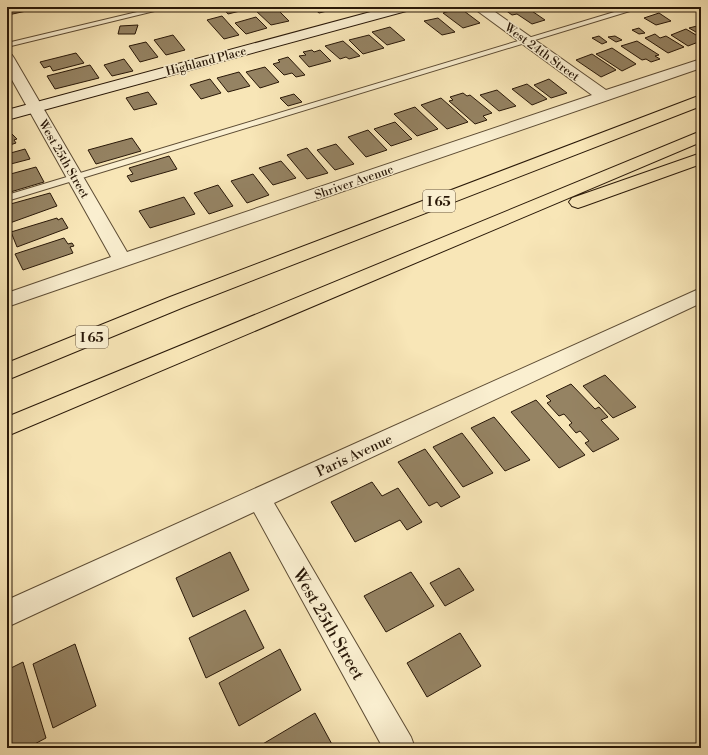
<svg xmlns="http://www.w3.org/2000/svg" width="708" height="755" font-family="'Libre Bodoni',serif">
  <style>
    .building { fill: #958363; stroke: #291808 }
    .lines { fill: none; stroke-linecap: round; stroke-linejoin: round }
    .lane-casing { stroke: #5d4c34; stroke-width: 2 }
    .street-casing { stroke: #5d4c34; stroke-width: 2 }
    .secondary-casing { stroke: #291808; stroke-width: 2 }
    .highway-casing { stroke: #291808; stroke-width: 2 }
    .lane { fill: #faefd0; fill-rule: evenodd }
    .street { fill: #faefd0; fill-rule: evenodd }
    .secondary { fill: #faefd0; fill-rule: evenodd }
    .highway { fill: #f8e6b7; fill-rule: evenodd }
    .labels { text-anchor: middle; stroke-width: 3; stroke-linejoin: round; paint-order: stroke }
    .far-street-label { font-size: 12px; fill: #291808; stroke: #faefd0 }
    .shield { fill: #faefd0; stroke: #685844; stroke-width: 1 }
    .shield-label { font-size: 13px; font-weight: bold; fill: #291808 }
    .street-label { font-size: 14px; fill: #291808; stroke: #faefd0 }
    .near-street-label { font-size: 17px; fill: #291808; stroke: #faefd0 }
  </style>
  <rect width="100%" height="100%" fill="#f8e6b7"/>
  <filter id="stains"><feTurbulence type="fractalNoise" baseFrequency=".005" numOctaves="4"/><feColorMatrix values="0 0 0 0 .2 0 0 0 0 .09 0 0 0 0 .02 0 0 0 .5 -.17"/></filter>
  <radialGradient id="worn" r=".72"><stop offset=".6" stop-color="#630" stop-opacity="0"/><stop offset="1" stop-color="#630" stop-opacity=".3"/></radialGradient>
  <path class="building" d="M7,7H29L31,10L8,15Z
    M222,7H242L244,10L228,14Z
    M266,7H275L289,21L271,25L255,10Z
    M312,7H332L335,9L319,13Z
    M501,7H526L545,20L532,24L517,14L512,15Z
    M460,8L480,23L463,28L443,13Z
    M659,13L671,21L656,25L644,18Z
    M222,16L239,35L224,39L207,20Z
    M256,17L267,28L246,34L235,23Z
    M438,18L455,32L442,35L424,21Z
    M138,25L135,34H118L120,26Z
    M701,25V35L689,28Z
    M390,27L405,40L387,45L372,32Z
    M639,28L645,33L639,34L632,30Z
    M686,29L701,38V41L688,46L671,35Z
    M655,34L660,38L666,36L684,47L668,53L645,38Z
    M173,35L185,50L166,55L154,40Z
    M369,35L384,48L363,54L349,40Z
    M599,36L607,42L602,44L592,38Z
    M615,36L622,40L616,42L608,37Z
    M343,41L360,56L349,59L346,57L340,59L325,46Z
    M637,41L659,55L655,56L660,59L651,62L646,59L642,60L621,46Z
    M146,42L158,57L140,62L129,46Z
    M612,48L636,64L622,71L596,54Z
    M312,50L314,52L320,50L331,61L309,67L299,56L306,55L303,52Z
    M76,53L84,63L53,71L50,66L44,68L40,62Z
    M592,54L616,70L601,77L576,60Z
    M288,57L305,75L296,77L292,73L284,75L273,64L280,62L278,60Z
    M124,59L133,71L112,76L104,65Z
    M90,65L99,78L55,89L47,76Z
    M265,67L279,82L260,88L246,72Z
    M239,72L250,86L228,92L217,78Z
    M210,79L221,93L201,99L190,85Z
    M549,79L567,93L551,98L534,85Z
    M527,84L547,99L532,105L512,89Z
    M497,90L516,106L499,111L480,95Z
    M148,92L157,104L134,110L126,98Z
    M463,93L467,96L470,95L492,113L483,116L487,120L475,124L449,101L453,100L450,97Z
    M294,94L302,102L288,106L280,98Z
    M441,98L468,122L447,129L421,105Z
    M415,107L438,129L417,136L394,114Z
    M395,122L412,139L391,146L374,129Z
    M368,130L387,150L366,157L348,137Z
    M10,132L17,139L14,140L16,143L7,146V133Z
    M132,138L141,151L96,164L88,150Z
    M336,144L354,164L335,170L317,150Z
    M307,148L328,173L307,179L287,155Z
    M25,149L30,159L7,165V154Z
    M169,156L177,169L131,182L127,176L133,174L129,168Z
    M281,161L296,178L273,185L259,168Z
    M36,167L44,182L7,193V175Z
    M253,174L269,195L247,203L231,181Z
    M218,185L233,206L209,214L194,193Z
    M50,193L57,206L7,224V205Z
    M184,197L195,214L150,228L139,211Z
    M57,218L58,220L62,218L68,228L17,247L11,232Z
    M64,238L68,244L72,243L74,246L70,247L73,253L23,270L15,254Z
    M605,375L636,407L613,418L583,386Z
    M571,384L595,409L599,407L608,417L601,420L619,439L593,452L585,443L589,441L580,431L576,433L569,425L572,423L564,414L559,416L547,403L551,401L546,396Z
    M536,400L585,455L559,468L511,412Z
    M494,417L530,460L505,471L471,428Z
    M462,433L493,473L463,487L433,447Z
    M425,449L460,497L441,507L437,502L429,506L398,462Z
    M372,482L382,496L398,488L422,522L407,530L400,520L355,542L331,502Z
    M230,552L249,590L193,617L176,578Z
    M459,568L474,590L445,606L430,583Z
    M411,572L434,606L386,632L364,596Z
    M245,610L264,648L206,678L189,638Z
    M460,633L481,666L427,697L407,663Z
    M75,644L96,706L53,728L33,664Z
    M280,649L301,690L239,726L219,683Z
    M23,662L46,738L27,748H7V670Z
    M315,713L334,748H256Z"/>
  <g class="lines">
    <defs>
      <path id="lane" d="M158,7H171L7,47V43Z
        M631,7H643L7,201V195Z"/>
      <path id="street" d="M472,7H488L606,90L701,59V68L7,307V293L111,257L7,71V54L12,55L14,58L127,252L592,95Z
        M701,288V303L274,503L411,737L415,748H383L254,512L7,627V600Z"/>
      <path id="secondary" d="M389,7H412L410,10L7,120V110Z"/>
      <path id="highway" d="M701,95V106L184,307L7,380V363L170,297Z
        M701,131V142L7,436V417Z
        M701,153V164L584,206L578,208L572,206L569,202L572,198Z"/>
    </defs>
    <use href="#lane" class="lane-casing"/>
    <use href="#street" class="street-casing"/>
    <use href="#secondary" class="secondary-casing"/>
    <use href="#highway" class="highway-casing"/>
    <use href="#lane" class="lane"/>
    <use href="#street" class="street"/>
    <use href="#secondary" class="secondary"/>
    <use href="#highway" class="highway"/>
  </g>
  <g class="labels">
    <g class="far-street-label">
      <text transform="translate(542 52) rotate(36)" y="4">West 24th Street</text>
      <text transform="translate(206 61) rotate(-15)" y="4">Highland Place</text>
      <text transform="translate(64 159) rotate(60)" y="4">West 25th Street</text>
      <text transform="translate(354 182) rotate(-19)" y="4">Shriver Avenue</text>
    </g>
    <g class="shield">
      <rect x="423" y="190" width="32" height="22" rx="3"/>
      <rect x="76" y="326" width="32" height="22" rx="3"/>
    </g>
    <g class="shield-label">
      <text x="439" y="206">I 65</text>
      <text x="92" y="342">I 65</text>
    </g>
    <g class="street-label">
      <text transform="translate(354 455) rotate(-25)" y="5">Paris Avenue</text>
    </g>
    <g class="near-street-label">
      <text transform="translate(329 624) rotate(60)" y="6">West 25th Street</text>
    </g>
  </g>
  <rect width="708" height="755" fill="none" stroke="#f8e6b7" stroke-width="24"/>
  <rect x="8" y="8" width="692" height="739" fill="none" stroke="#291808" stroke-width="2"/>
  <rect x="12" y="12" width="684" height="731" fill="none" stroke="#291808"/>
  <rect width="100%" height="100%" filter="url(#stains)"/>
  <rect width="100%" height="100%" fill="url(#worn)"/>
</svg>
